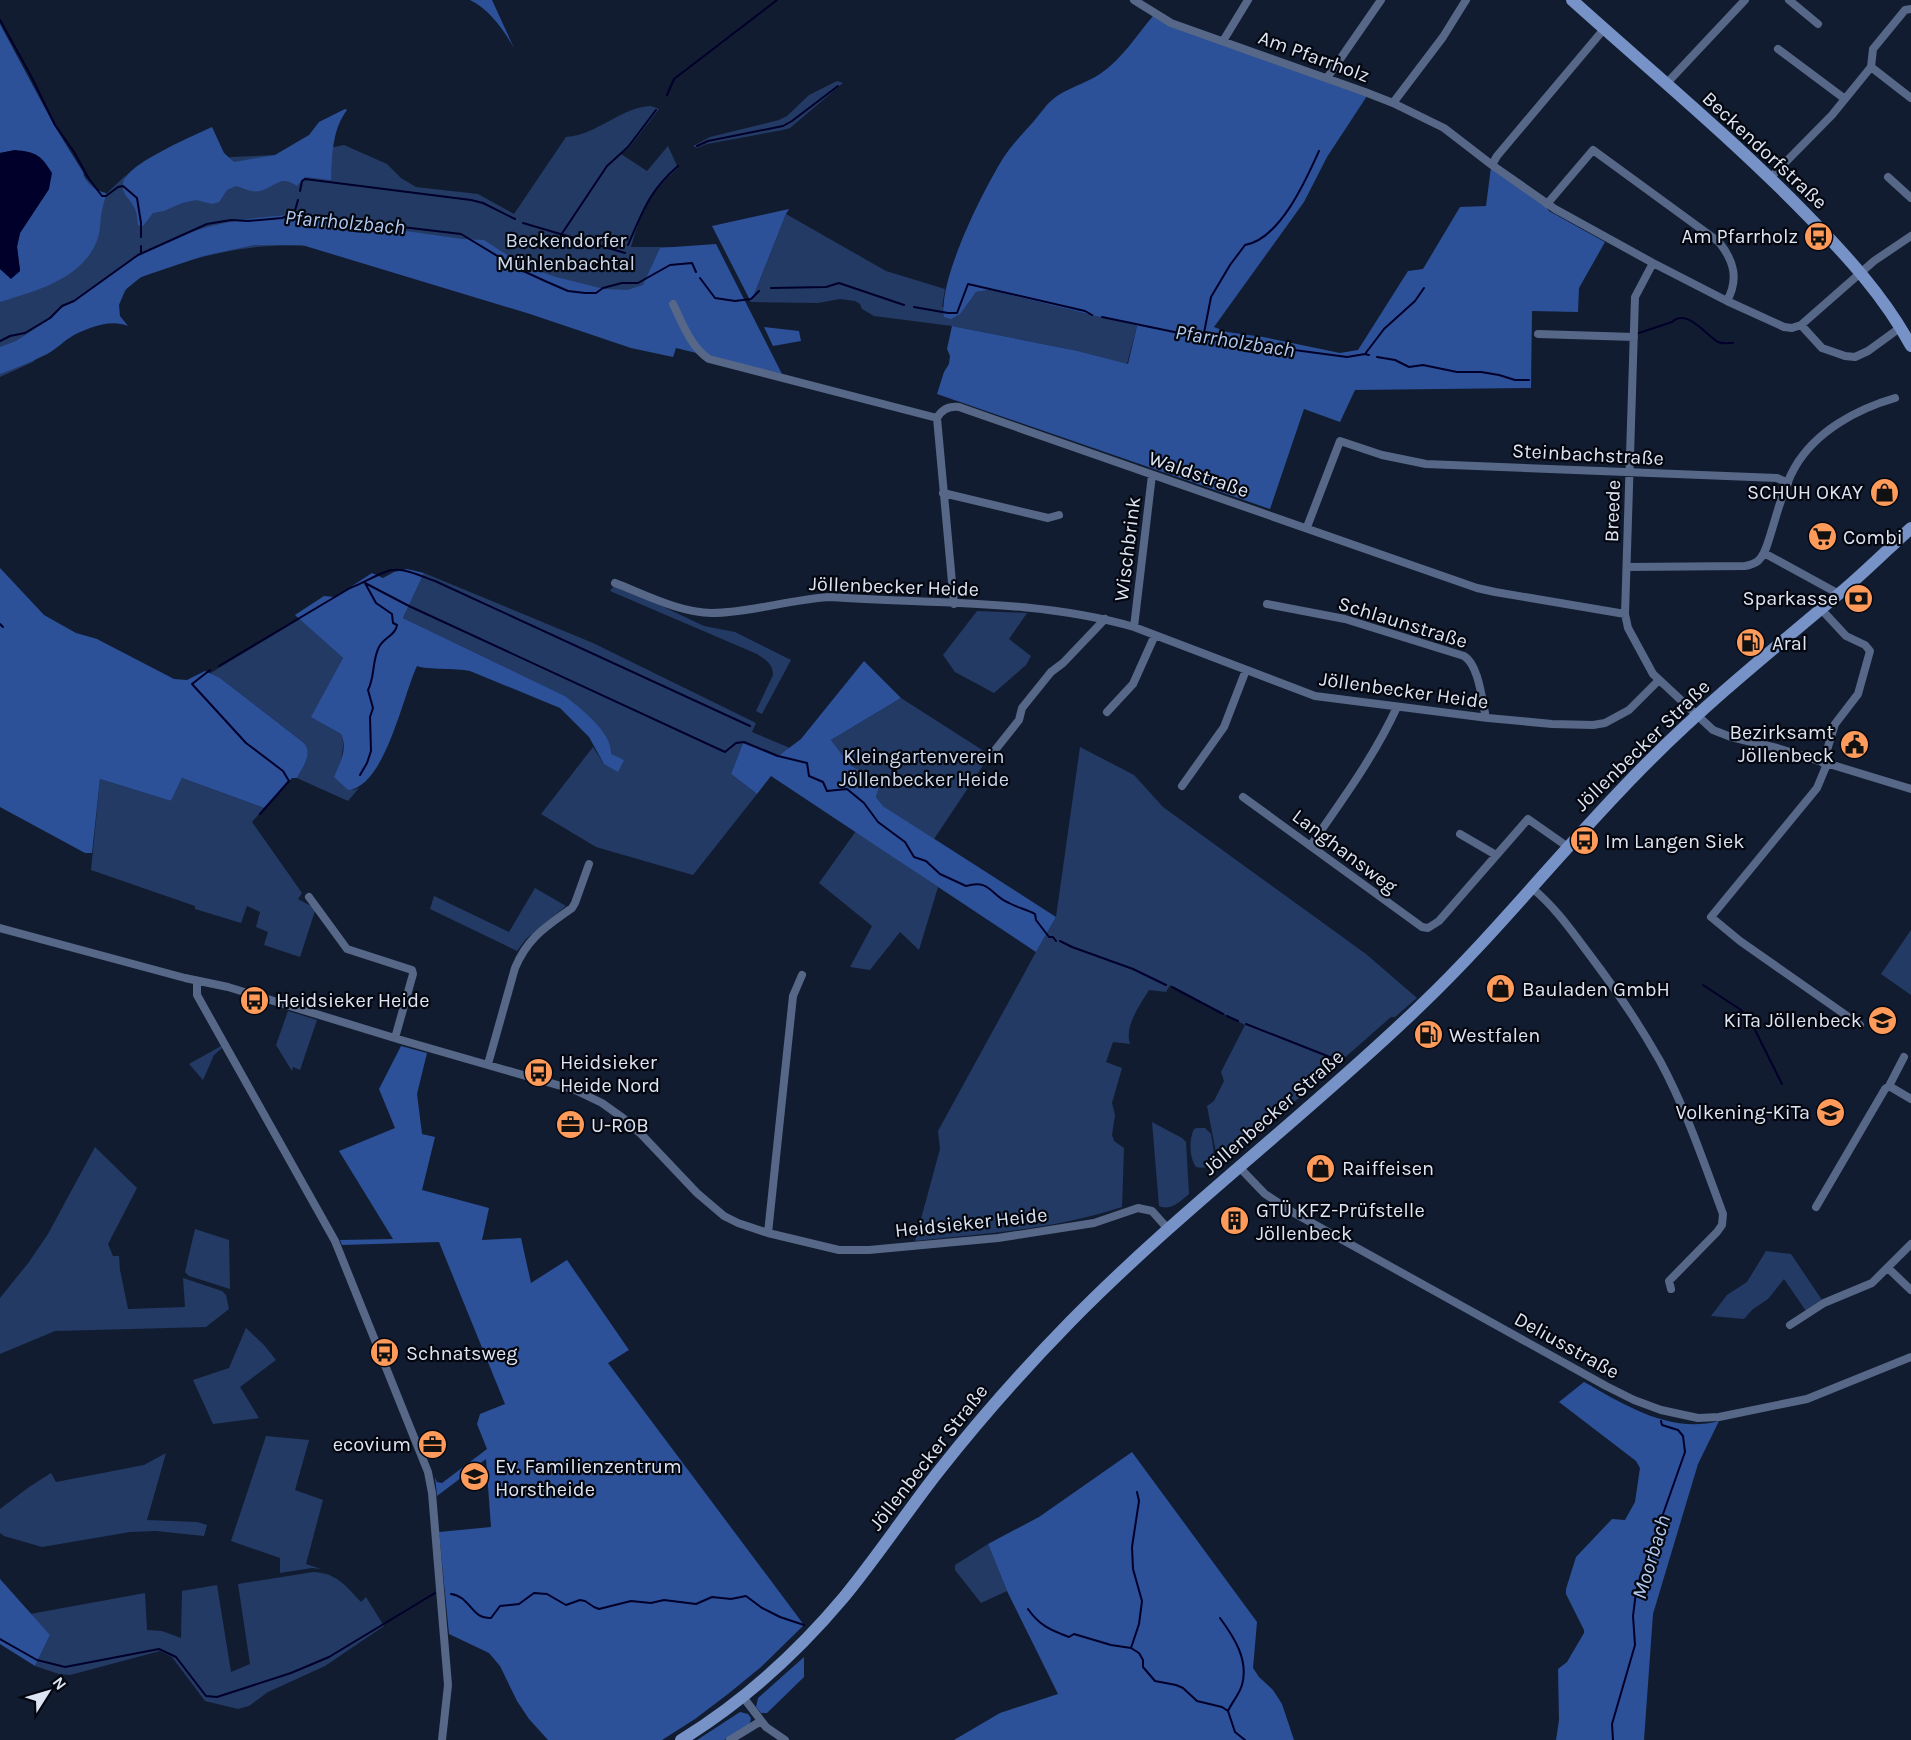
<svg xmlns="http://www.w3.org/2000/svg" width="1911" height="1740" font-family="Karla,sans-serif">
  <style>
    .green { fill: #233a65 }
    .forest { fill: #2c5198 }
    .water { fill: #00002a }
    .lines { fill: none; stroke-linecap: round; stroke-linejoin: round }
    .stream { stroke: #00002a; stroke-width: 2 }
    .street { stroke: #566787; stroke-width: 8 }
    .secondary { stroke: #7692c6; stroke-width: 12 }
    .labels { text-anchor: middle; stroke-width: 4.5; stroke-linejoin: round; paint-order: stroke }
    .street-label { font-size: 20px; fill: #dde5f3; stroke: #04070f }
    .poi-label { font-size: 20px; fill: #dde5f3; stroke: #04070f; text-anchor: start }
    .park-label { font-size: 20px; fill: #cbd7eb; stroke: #04070f }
    .water-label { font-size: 21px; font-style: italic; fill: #b1c8ef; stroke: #04070f }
  </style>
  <rect width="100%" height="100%" fill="#121c30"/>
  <path class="green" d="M837,81L843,83L790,128L783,130L707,144L697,148L693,146L710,137L779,120L787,116L809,95Z
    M651,106L659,109L628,149L621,154L647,171L668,146L678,168C648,195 642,209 631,247H681L637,336L308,246C258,243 213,252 166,268C154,272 139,276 129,286C125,290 123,296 120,302L26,357L35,361L0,377V290L96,199L84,176L98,190L106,194L126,175L123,183L232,157L300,154L344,145L387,164L401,178L416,187L478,194L514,214L566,137C597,135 621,107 651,106Z
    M786,214L886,271L945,289L942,307L968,301L976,292L989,290L1137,326L1127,364L1078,351L952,326L874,316L862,309L860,304L855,301L840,299L818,303L751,302Z
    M424,573L593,643L756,723L752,732L790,748L777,757L743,743L731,774L757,794L693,875L596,847L541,814L593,747L604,764L611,754L565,696L403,618Z
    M615,584L704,626L735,632L791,660L762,714L756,711L773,675C773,664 766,660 757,654L610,591Z
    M977,611L1027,613L1009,639L1031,656L1026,665L994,693L955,672L943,655Z
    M300,619L343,658L312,717L341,734C346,746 340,753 342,763C344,772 350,781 353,790L359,788L348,801L297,778C304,764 312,757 304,743L220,678L209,674Z
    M901,698L990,755L934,839L883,806L876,797L880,783L850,765L831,740Z
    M1080,747L1134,775L1163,807L1366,954L1417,998L1395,1017H1391L1219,1168L1207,1106L1214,1101L1224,1081L1221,1072L1245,1025L1170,985L1166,992L1149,990C1140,1005 1124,1026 1130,1044L1113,1042L1106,1062L1122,1068L1112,1103L1115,1115L1112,1135L1114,1141L1124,1148L1122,1207C1055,1229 985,1234 915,1241L940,1149L938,1131L1036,952L1056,917Z
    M182,778L264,808L252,822L302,893L298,899L311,906L315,911L300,957L264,945L268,932L256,927L260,912L247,906L241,923L195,909V906L91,870L100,779L171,801Z
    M856,831L938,887L919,950L900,932L870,970L850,967L872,926L819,883Z
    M535,888L566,906L526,939L517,951L430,909L434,896L509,932Z
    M1911,930V995L1881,974Z
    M288,1011L317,1020L300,1070L293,1067L292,1071L276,1045Z
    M221,1046L222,1048L214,1055L203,1080L189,1064Z
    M1152,1122L1182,1138L1186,1142L1189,1194C1179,1202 1172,1211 1159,1206Z
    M1197,1128H1205L1211,1134C1213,1149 1221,1172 1196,1167C1189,1157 1189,1139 1194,1129Z
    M95,1147L137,1188L108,1244L113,1256H119L120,1270L128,1309L185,1307L183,1278L222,1291L226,1295L229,1309L206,1327L55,1331L0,1354V1298L29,1262L48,1234Z
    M195,1229L229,1240L230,1289L189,1276L185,1272Z
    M1766,1251L1791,1254L1822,1300L1806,1311L1784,1279L1768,1299L1753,1309L1744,1319L1711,1316L1727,1295L1747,1282Z
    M246,1328L264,1345L276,1360L240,1387L259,1418L213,1424L193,1380L229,1368Z
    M266,1436L309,1440L295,1490L323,1500L306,1564L321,1569L312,1568L280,1573V1558L231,1541Z
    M166,1453L147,1520L197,1522L207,1525L204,1536L156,1531L130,1532L42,1547L4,1536L0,1533V1509L29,1487L51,1473L56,1482L144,1465Z
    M988,1544L1007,1591L981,1603L955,1570V1565Z
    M313,1572C337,1573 346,1586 361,1602L366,1597L384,1626L325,1666L268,1692L249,1706L238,1709L205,1701L172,1657L160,1651L70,1675L59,1674L35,1666L50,1635L30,1614L145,1593L147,1630L162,1631L181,1638L182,1591L217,1585L231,1672L250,1664L238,1584Z"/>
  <path class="forest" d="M470,0H492L514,48C503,29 490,10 470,0Z
    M1153,16L1367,96L1327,157L1304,202L1214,327L1227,332L1263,337L1340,353L1358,350L1408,271L1423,269L1460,207L1486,206L1491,167L1546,206L1549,211L1605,242L1579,288L1578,312L1532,311L1531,388L1355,390L1340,422L1304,409L1270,509L937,394L944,372L949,364L950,356L947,349L952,326L1078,351L1128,364L1137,326L989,290L976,292L960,314L951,319L944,317C938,280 982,193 1002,160C1011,146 1023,133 1034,121C1040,114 1045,106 1052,100C1066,88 1085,84 1100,74C1121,60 1137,35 1153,16Z
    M0,24L54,125L83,172C85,183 95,191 106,193C105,200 102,208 101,216C100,226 100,234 96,243C80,280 35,291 0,302V269L11,278L20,271L17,246L20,233L49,189L16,150L0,153Z
    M345,109L347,110C332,130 332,155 331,180L305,177L297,186C280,174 276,187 260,191C251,193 244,188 236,186L227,190L219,202L212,204L196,200L182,203L164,211L153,213L143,226L138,225C137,219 137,212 134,207C130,198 121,195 123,183C126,164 195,135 212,127L224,153L234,162L275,155L309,135L319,122Z
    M789,209L786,214L751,302L712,226Z
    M294,215L462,239L484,240L524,266L556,277L604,289L627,290L643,285L660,248L716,244L782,374L676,348L673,357L631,348L530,314L302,245H254L203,256L141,277L125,290L119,305L120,316L128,326C111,319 90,327 74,335C63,341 55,351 43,356C29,363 15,368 0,374V347L16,341L52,318L60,309C88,293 112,271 140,255C191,226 237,218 294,215Z
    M764,327L799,331L801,341L773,346Z
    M0,568L44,615L76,633L97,639L174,679L187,680L205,671L220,678L304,743C313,755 303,766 297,778H292L264,808L182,778L171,801L100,779L92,853H85L0,807Z
    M407,569L424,573L403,618L565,696C581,709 612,732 611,754L624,760L618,772L604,764L589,737L560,708L470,671C455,668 428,670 417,666C403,695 385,787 348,790L334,777C340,763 348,749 341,734L311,717L343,658L295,615L324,596L335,597L372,573L383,578L394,572Z
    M864,661L901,698L831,740L850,765L880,783L876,797L883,806L1056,917L1036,952L771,776L757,794L731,774L743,743L777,757L801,739Z
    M401,1046L427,1053L417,1094L422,1134L435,1137L422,1190L489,1208L482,1240L521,1238L531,1283L567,1260L629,1350L608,1363L804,1625L761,1667L728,1694L695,1719L662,1740H548L529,1719L517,1701L500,1666L489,1653L449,1634L439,1532L491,1527L486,1459L437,1496L435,1477L437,1482L442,1483L487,1449L477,1424L480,1414L505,1404L439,1242L342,1245L340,1240L393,1239L339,1151L395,1128L379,1089Z
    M1584,1382C1625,1405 1670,1434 1719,1421L1698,1464L1653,1614L1644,1740H1556L1559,1720L1558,1669L1567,1662L1584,1633V1630L1566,1594V1589L1576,1557L1612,1519L1625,1520L1635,1502L1640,1468L1636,1461L1559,1402Z
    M1132,1452L1257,1622L1253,1668L1259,1677L1273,1690L1282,1704L1294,1740H954L1000,1713L1058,1694L1007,1591L988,1544L1039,1517Z
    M0,1579L50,1635L35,1666L0,1644Z
    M804,1657V1677L767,1713H761L756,1707L758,1698Z
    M740,1712L748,1714L751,1718L750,1723L747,1727L724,1740H697Z"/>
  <path class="water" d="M15,150C36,152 41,155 52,173L49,189L20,233L17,247L20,271L11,279L0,269V153Z"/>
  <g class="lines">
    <path class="stream" d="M0,20L31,76L55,125L74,152L89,179L102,196H106L118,187L123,186L137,198L141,223V237
      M667,95L674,79L777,0
      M697,146L708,141L783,126L792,121L838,86
      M300,191L302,181L305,179L471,200L483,203L515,219
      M294,214L298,200
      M523,223L625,253
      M561,235L607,166L628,147L656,110
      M628,245C643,211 649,191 678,166
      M141,246V254
      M700,278L715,298L735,301L751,299L759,291
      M771,288L826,287L839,283L904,305
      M914,307L948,313H957L968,284L1085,311L1092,315
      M1102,317L1203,338L1347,357L1365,354L1369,355
      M1639,333L1672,322C1687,308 1706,335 1718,342C1722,344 1728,343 1733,343
      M1203,338L1211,297L1230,265L1245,245C1280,239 1306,180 1319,151
      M0,341L10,336L25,333L50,318L62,306L74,301L138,255L207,224L231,220L248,221L282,218L293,214L461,234L519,269L545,281L568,291L585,293H596L603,288L622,283H638L670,265L692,263L696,272
      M1365,354L1384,329L1415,301L1424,288
      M1377,357L1395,360L1409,367L1423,365L1457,372H1481L1499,375L1515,380H1529
      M365,583L409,606L725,752L736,743L744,742L778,756L807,763L809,776L823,782L827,791L847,789L864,803L878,822L905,842L914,857L926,861L940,874L966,886C991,879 990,895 1009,903C1018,908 1026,909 1035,914L1036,920L1049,937H1053L1056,941
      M0,624L3,627
      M219,666L350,588C364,583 372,577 385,572C401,565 420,576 435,581L750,726
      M210,670L192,684L246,743L283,771L289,781L260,814
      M360,775L367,763L371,751L370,717L373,708L368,690C375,677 372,660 379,647C383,638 396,635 397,625L393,623L392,614L376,603L365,583
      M1060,941L1072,947L1133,969L1166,985
      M1703,985L1741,1010L1751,1022L1782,1084
      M1172,987L1223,1014
      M1227,1016L1238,1021
      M1246,1024L1340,1061
      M451,1594C470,1596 472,1620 491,1618L500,1606L519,1604L534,1593L547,1594L566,1605L580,1600L585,1601L594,1607L599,1609L631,1601L651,1603L664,1600L696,1604L712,1597L731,1599L746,1596L762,1608L780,1617L804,1625
      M1028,1609C1039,1625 1050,1630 1069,1637L1074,1634L1111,1645L1131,1648L1139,1653L1143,1660V1667L1155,1681L1176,1685L1183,1688L1197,1701L1222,1707L1228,1711L1235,1732L1245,1740
      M1220,1618C1234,1637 1249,1660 1242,1685C1239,1695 1232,1702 1228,1711
      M0,1639L37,1660L65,1667L159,1649L176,1657L206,1696L217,1697L291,1673L329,1657L435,1593
      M1131,1648L1139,1624L1142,1601L1133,1569L1132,1547L1139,1501L1137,1492
      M1613,1740L1612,1724L1635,1645L1633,1616L1636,1592L1641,1574L1660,1534L1662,1517L1685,1452L1683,1436L1678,1430L1662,1425L1661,1421"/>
    <path class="street" d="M1134,0L1171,23L1365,92L1393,103L1444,128L1492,165L1555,209L1653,263L1727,301L1784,327L1792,328L1801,325L1874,261L1911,236
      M1789,0L1818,24
      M1223,41L1248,0
      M1778,49L1845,99
      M1871,67L1873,49L1905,10L1911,9
      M1871,67L1911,98
      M1327,78L1381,0
      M1666,84L1745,0
      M1393,103L1443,37L1466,0
      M1492,165L1497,156L1604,29
      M1771,177L1832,115L1871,67
      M1888,177L1911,198
      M1547,204L1593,150L1719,242C1734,261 1739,279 1727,301
      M1653,263L1635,297L1625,614L1628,628L1653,674L1713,730L1731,737L1777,748L1911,789
      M673,304C682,322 691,348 709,359L937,418
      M1801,325L1822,348L1845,356L1855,357L1868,351L1901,327
      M1538,334L1634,337
      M937,418C942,409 949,406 959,407L1477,588L1495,592L1625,614
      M937,418L954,604
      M943,493L1048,518L1059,515
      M1307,527L1340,441L1382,455L1426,464L1777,478L1788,483
      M1764,553L1839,594
      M1627,567L1745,566C1750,565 1754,564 1758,561C1765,555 1767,545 1770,536C1777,514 1783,488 1795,467C1816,431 1857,409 1895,398
      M615,583C644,594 680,613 712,613C749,613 791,599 831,597C931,604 1036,599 1134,627L1315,696L1488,718L1552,724L1593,725L1605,723L1629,710L1659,680
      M1267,604L1345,619L1464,656C1479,665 1482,701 1486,718
      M1821,609L1846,636L1865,645L1870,651L1858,694L1835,724L1823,763
      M1134,627L1152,475
      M1107,712L1133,684L1155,635
      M992,754L1019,720L1022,708L1051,672L1063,663L1105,619
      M1827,764L1817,788L1711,917L1740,941L1860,1025
      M1182,786L1224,727L1246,670
      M1243,797L1422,927L1428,928L1439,921L1528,819L1568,847
      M1460,834L1496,855
      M1311,845C1342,800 1374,757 1397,707
      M1532,888C1555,907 1571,930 1589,954C1615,988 1639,1024 1660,1061C1686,1109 1704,1163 1723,1214L1722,1225L1717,1232L1669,1281L1671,1289
      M309,897L347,949L412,970L413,974L395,1038
      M0,928L185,978L228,987L401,1040L575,1090L602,1103L623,1118L641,1134L697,1193L724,1216L738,1223L768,1233L839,1250H869L998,1238L1094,1223L1138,1208L1152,1211L1169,1230
      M197,981V995L335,1241L428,1472L432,1493L448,1685L442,1740
      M488,1064L515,968C528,937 546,927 572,908L575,903L589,864
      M1889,1086L1911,1099
      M1239,1167L1265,1194L1294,1213L1606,1386L1634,1400L1661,1410L1698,1418L1719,1417L1807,1399L1911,1357
      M1816,1207L1885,1089L1889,1086L1904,1057
      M768,1233L793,996L802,975
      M1888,1268L1911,1290
      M1790,1325L1824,1303L1872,1283L1911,1244
      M743,1697L766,1727L785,1740
      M730,1740L761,1721"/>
    <path class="secondary" d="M1572,0C1651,71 1733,139 1807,215C1846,255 1884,296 1911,346
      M681,1740C743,1702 797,1653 844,1597C877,1557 906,1513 938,1472C979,1420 1023,1370 1070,1322C1180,1210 1306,1116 1419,1007C1501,929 1570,839 1651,759C1710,700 1776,647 1840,593C1865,572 1887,550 1911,528"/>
  </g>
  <defs>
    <symbol id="bus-disc" viewBox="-11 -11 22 22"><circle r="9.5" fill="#ff9b5a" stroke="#04070f"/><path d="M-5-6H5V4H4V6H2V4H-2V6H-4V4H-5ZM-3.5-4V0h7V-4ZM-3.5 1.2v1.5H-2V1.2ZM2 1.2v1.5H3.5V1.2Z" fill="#111"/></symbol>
    <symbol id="shop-disc" viewBox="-11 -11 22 22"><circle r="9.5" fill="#ff9b5a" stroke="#04070f"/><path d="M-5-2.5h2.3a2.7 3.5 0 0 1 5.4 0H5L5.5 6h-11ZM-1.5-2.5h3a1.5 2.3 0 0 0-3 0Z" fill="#111"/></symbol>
    <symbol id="supermarket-disc" viewBox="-11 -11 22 22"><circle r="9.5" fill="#ff9b5a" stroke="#04070f"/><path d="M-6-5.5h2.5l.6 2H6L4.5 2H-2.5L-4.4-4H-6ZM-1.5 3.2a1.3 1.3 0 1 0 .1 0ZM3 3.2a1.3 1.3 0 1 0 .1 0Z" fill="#111"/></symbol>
    <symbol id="bank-disc" viewBox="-11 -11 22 22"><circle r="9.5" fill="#ff9b5a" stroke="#04070f"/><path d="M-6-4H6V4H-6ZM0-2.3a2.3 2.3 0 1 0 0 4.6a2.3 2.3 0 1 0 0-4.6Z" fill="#111"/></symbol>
    <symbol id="fuel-disc" viewBox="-11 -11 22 22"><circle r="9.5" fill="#ff9b5a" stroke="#04070f"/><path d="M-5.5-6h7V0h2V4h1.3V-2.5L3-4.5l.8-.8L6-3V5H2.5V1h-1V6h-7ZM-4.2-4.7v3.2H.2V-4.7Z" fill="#111"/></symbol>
    <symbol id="civic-disc" viewBox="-11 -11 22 22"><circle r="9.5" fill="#ff9b5a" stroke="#04070f"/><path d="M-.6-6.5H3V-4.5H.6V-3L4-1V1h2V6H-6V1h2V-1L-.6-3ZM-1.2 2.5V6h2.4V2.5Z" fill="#111"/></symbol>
    <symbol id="school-disc" viewBox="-11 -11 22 22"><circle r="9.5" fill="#ff9b5a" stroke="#04070f"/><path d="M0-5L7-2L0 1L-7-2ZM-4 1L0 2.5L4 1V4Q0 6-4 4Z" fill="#111"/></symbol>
    <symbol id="office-disc" viewBox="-11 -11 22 22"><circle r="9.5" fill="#ff9b5a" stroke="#04070f"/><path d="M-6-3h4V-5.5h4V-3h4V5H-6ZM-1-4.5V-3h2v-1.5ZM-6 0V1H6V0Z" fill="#111"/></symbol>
    <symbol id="building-disc" viewBox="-11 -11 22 22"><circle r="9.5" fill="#ff9b5a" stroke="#04070f"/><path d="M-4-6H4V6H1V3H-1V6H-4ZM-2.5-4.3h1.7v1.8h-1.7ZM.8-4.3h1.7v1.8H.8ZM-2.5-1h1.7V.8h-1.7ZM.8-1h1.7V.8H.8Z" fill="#111"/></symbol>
  </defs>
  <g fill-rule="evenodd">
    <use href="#bus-disc" x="1802" y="220" width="33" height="33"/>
    <use href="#shop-disc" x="1868" y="476" width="33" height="33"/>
    <use href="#supermarket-disc" x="1806" y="520" width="33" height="33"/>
    <use href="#bank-disc" x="1842" y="582" width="33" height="33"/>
    <use href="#fuel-disc" x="1734" y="626" width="33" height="33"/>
    <use href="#civic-disc" x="1838" y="728" width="33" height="33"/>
    <use href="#bus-disc" x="1568" y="824" width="33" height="33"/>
    <use href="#shop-disc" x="1484" y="972" width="33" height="33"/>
    <use href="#bus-disc" x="238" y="984" width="33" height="33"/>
    <use href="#school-disc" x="1866" y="1004" width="33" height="33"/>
    <use href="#fuel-disc" x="1412" y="1018" width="33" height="33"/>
    <use href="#bus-disc" x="522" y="1056" width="33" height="33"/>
    <use href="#school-disc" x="1814" y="1096" width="33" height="33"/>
    <use href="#office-disc" x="554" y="1108" width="33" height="33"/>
    <use href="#shop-disc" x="1304" y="1152" width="33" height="33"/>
    <use href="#building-disc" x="1218" y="1204" width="33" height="33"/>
    <use href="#bus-disc" x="368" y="1336" width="33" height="33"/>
    <use href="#office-disc" x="416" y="1428" width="33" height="33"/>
    <use href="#school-disc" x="458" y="1460" width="33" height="33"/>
  </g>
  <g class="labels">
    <g class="street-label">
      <text transform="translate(1314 56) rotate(20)" y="7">Am Pfarrholz</text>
      <text transform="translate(1765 150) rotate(43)" y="7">Beckendorfstraße</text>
      <text transform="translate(1588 454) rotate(3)" y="7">Steinbachstraße</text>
      <text transform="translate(1199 474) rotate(19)" y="7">Waldstraße</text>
      <text transform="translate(1612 511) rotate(-88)" y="7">Breede</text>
      <text transform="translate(1127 549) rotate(-83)" y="7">Wischbrink</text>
      <text transform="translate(894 586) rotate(2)" y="7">Jöllenbecker Heide</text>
      <text transform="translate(1403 622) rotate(17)" y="7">Schlaunstraße</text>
      <text transform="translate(1404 690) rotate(8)" y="7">Jöllenbecker Heide</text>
      <text transform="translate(1642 745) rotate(-44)" y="7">Jöllenbecker Straße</text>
      <text transform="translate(1345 851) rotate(37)" y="7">Langhansweg</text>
      <text transform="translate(1273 1112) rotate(-41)" y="7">Jöllenbecker Straße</text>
      <text transform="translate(971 1222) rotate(-6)" y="7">Heidsieker Heide</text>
      <text transform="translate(1567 1345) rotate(29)" y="7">Deliusstraße</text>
      <text transform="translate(928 1457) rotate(-52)" y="7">Jöllenbecker Straße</text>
    </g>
    <g class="poi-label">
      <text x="1798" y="243" text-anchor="end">Am Pfarrholz</text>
      <text x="1863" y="499" text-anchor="end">SCHUH OKAY</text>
      <text x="1843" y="544">Combi</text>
      <text x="1838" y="605" text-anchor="end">Sparkasse</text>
      <text x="1772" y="650">Aral</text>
      <text x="1834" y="739" text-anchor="end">Bezirksamt<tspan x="1834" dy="23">Jöllenbeck</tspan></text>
      <text x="1605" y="848">Im Langen Siek</text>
      <text x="1522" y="996">Bauladen GmbH</text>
      <text x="276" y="1007">Heidsieker Heide</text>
      <text x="1862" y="1027" text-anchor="end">KiTa Jöllenbeck</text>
      <text x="1449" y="1042">Westfalen</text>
      <text x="560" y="1069">Heidsieker<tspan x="560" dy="23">Heide Nord</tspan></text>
      <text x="1810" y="1119" text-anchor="end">Volkening-KiTa</text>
      <text x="591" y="1132">U-ROB</text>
      <text x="1342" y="1175">Raiffeisen</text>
      <text x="1256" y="1217">GTÜ KFZ-Prüfstelle<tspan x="1256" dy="23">Jöllenbeck</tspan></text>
      <text x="406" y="1360">Schnatsweg</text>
      <text x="411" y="1451" text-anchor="end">ecovium</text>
      <text x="495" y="1473">Ev. Familienzentrum<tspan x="495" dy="23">Horstheide</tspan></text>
    </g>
    <g class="park-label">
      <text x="566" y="247">Beckendorfer<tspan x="566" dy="23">Mühlenbachtal</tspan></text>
      <text x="924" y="763">Kleingartenverein<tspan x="924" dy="23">Jöllenbecker Heide</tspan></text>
    </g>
    <g class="water-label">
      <text transform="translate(345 222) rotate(5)" y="7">Pfarrholzbach</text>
      <text transform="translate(1235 341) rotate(9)" y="7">Pfarrholzbach</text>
      <text transform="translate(1651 1557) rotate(-73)" y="7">Moorbach</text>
    </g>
  </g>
  <g transform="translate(48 1692) rotate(53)" stroke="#04070f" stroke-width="4.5" paint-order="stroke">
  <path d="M0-4.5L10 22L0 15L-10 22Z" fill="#dde5f3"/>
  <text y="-9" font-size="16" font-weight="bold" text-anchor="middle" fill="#dde5f3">N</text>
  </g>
</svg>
